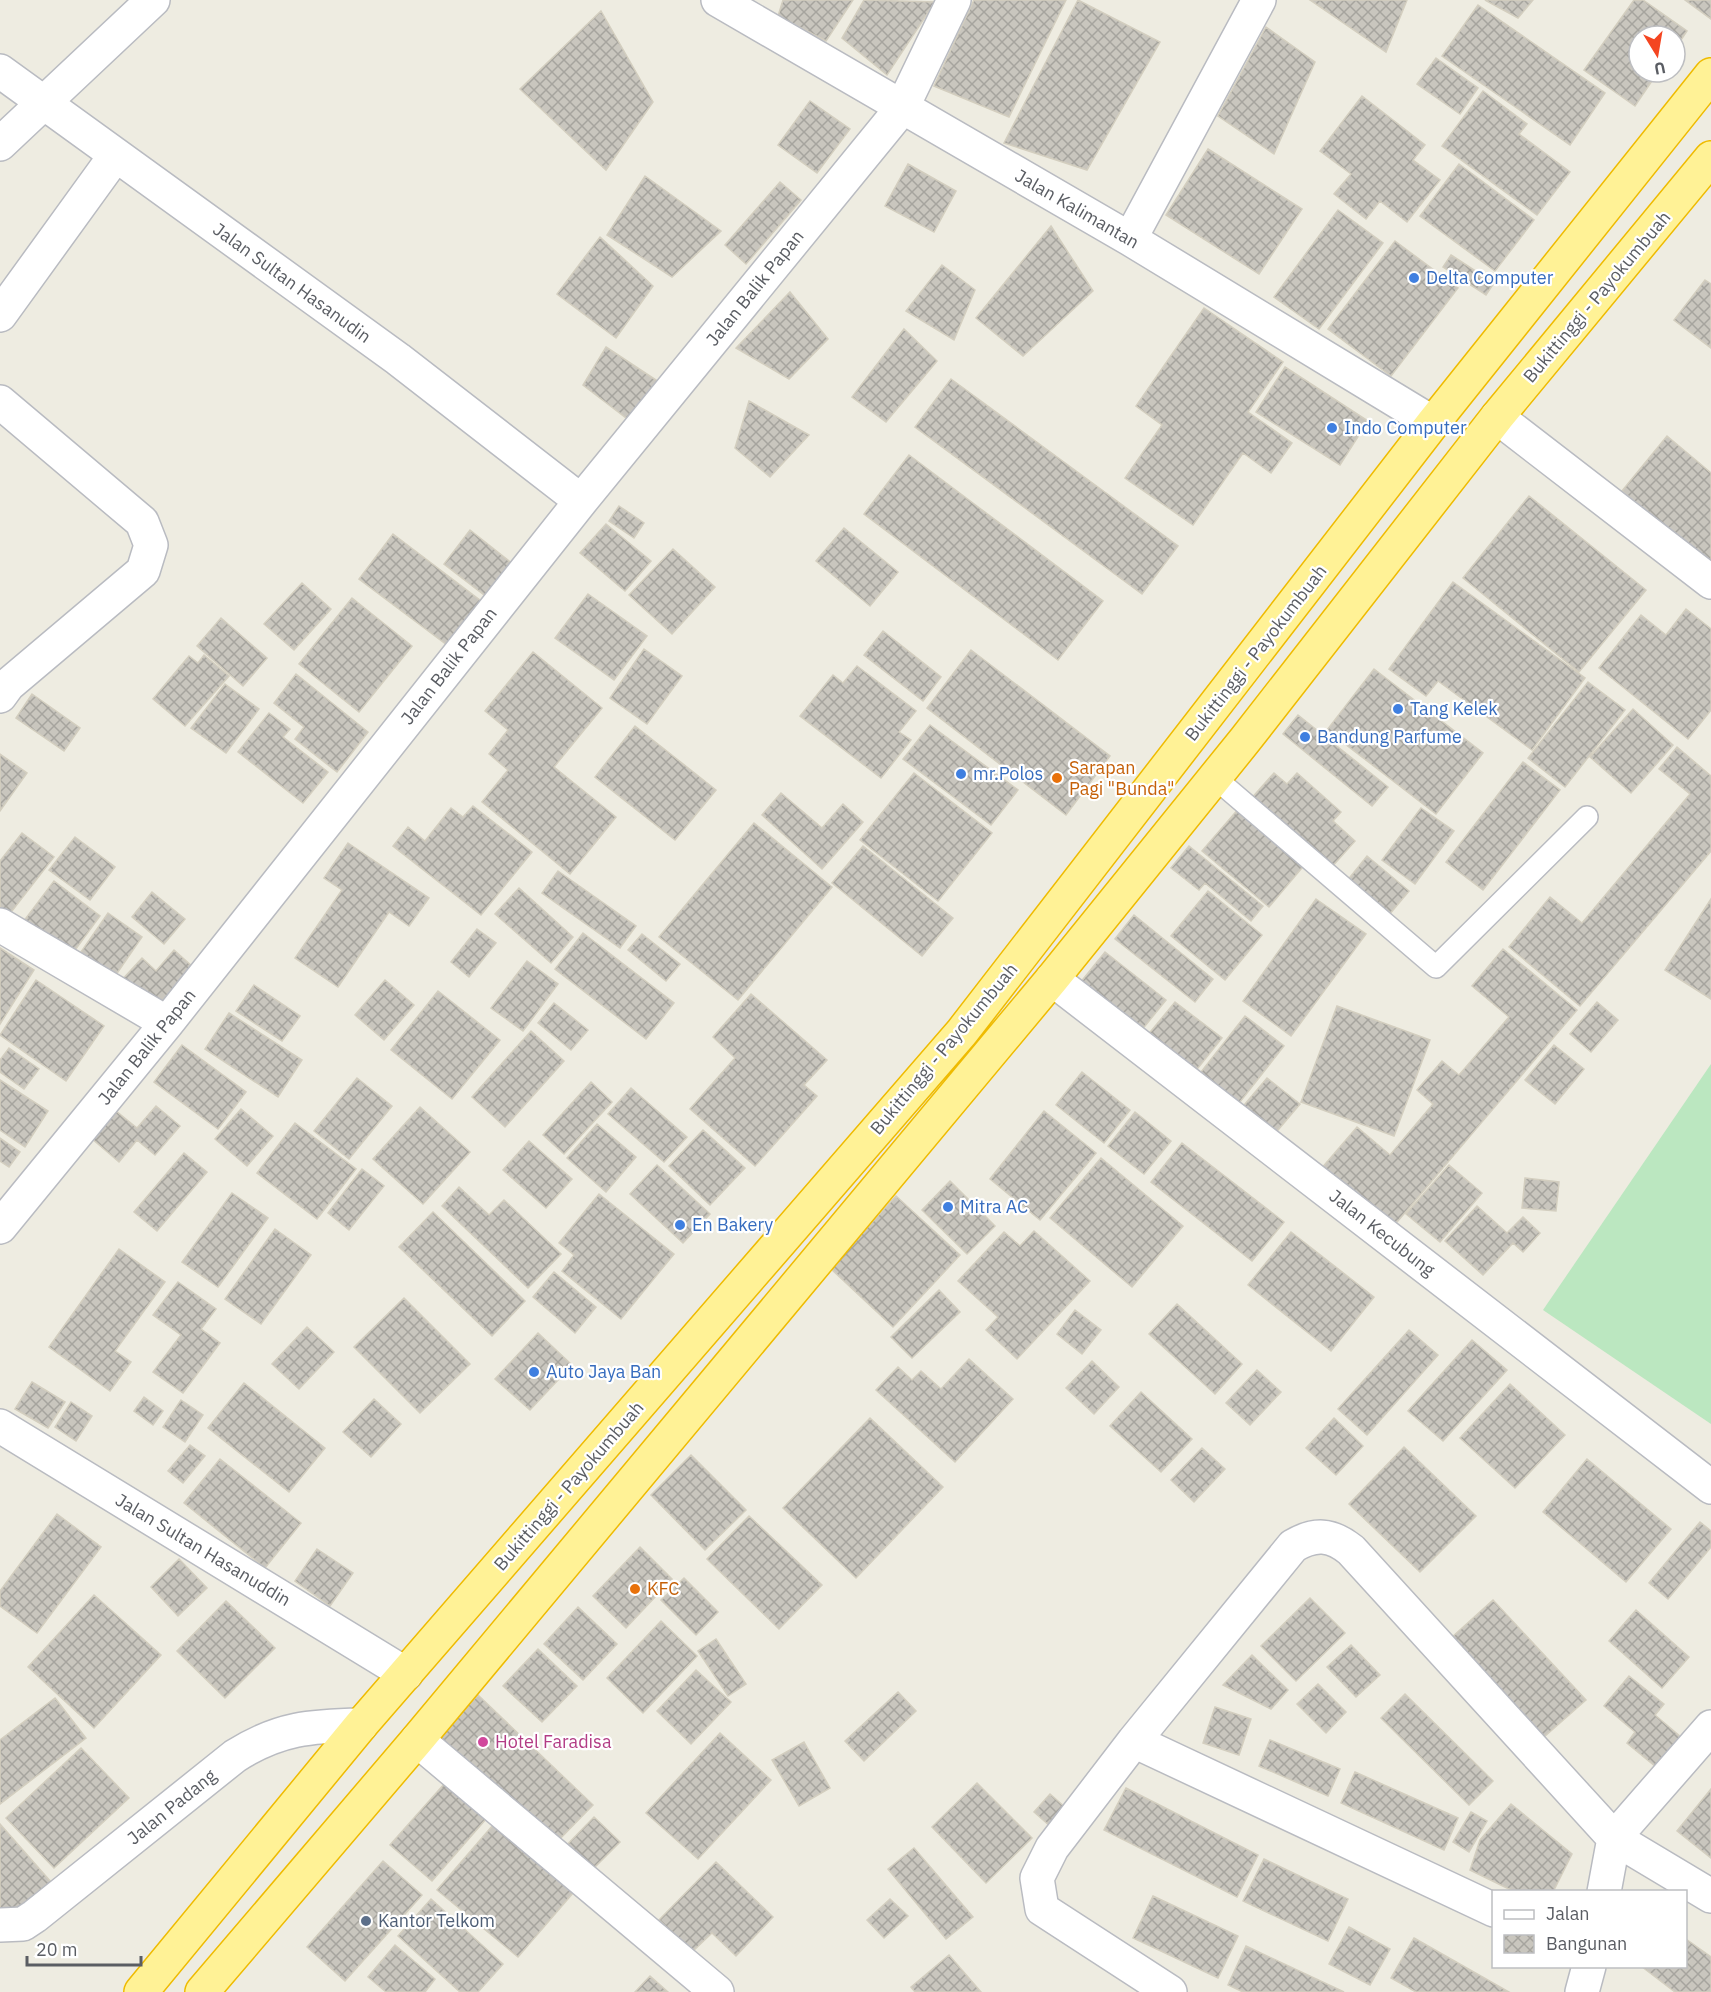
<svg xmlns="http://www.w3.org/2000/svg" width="1711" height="1992" font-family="'IBM Plex Sans',sans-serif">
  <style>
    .garden { fill: #bbe7c0 }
    .building { fill: url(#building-cross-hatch); stroke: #d3cebf; stroke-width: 1.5 }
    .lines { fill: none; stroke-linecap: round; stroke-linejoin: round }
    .service-casing { stroke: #b9bbc1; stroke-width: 24 }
    .minor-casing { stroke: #b9bbc1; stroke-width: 36 }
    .tertiary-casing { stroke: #b9bbc1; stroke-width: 36 }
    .trunk-casing { stroke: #efbb00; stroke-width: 36 }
    .service { stroke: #fff; stroke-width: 21 }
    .minor { stroke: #fff; stroke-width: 33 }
    .tertiary { stroke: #fff; stroke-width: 33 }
    .trunk { stroke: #fff296; stroke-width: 33 }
    .shop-dot { fill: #3f7fe0; stroke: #fff; stroke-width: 2 }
    .food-dot { fill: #e8710a; stroke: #fff; stroke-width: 2 }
    .hotel-dot { fill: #d1479c; stroke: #fff; stroke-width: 2 }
    .service-dot { fill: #5c6f8a; stroke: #fff; stroke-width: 2 }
    .labels { text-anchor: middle; stroke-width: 4.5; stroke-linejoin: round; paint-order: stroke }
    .street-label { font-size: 18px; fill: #5a5d63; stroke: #fff }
    .shop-label { font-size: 18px; fill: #366cbe; stroke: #fff; text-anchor: start }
    .food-label { font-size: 18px; fill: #c56008; stroke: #fff; text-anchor: start }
    .hotel-label { font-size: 18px; fill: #b23c85; stroke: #fff; text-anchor: start }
    .service-label { font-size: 18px; fill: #4e5e75; stroke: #fff; text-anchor: start }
  </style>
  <defs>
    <pattern id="building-cross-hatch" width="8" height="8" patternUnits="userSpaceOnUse" patternTransform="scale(1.5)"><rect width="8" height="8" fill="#c9c6be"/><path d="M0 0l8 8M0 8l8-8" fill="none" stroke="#a6a49e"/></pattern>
  </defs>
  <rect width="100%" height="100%" fill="#eeece1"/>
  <path class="garden" d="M1711,1064V1424L1543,1310Z"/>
  <path class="building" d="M783,0H853L826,41L778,16Z
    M864,0L935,2L887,75L842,38Z
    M974,0H1066L1009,117L934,86Z
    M1078,0L1160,42L1087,170L1004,143Z
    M1310,0H1407L1386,52Z
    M1485,0H1533L1518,18Z
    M1634,0H1643L1687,31L1675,49V36H1639V72H1658L1635,106L1584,70Z
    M1685,0H1711V19Z
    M1478,5L1605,93L1570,145L1442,56Z
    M601,11L653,102L606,170L520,89Z
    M1266,27L1315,62L1274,154L1218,116Z
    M1436,58L1478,88L1460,114L1417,84Z
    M1483,91L1527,124L1519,134L1570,172L1537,215L1442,146Z
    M1362,96L1425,145L1413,160L1440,180L1407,222L1380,201L1366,219L1334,194L1351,174L1320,151Z
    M810,101L850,129L817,173L778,145Z
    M1208,149L1302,209L1259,274L1166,215Z
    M908,164L956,191L934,232L885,206Z
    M1459,164L1534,220L1495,271L1420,216Z
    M645,176L721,231L672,277L607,235Z
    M780,182L801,200L746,264L725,245Z
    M1338,210L1383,243L1319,329L1274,297Z
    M1051,226L1093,291L1023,356L976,318Z
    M600,237L653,286L616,338L557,294Z
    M1395,241L1458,288L1391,376L1328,329Z
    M1451,255L1494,283L1486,295L1443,267Z
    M942,265L975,290L954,340L906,311Z
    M1705,280L1711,284V348L1674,320Z
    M790,292L828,339L789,379L736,348Z
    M1204,308L1283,362L1248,412L1292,443L1271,473L1243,453L1193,525L1125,478L1162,425L1136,406Z
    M904,329L937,361L886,422L852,397Z
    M606,347L662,384L630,421L583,385Z
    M1285,367L1368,421L1340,465L1256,412Z
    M951,379L1178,546L1142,594L915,427Z
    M749,401L809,435L770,477L735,448Z
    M1667,436L1711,473V564L1622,491Z
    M909,455L1103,601L1058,660L864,514Z
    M1529,496L1646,590L1579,672L1463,578Z
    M619,506L644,523L634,538L609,521Z
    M606,524L651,561L625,591L580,553Z
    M844,528L898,572L870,606L816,561Z
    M470,530L514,565L488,598L444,564Z
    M393,534L481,601L447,645L359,579Z
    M673,549L715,587L672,634L629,595Z
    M1453,582L1585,678L1532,750L1438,681L1426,696L1389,669Z
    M302,583L331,609L294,650L264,624Z
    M588,594L647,636L614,680L555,638Z
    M352,598L412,646L359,712L299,664Z
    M1686,609L1711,629V710L1688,739L1599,668L1641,615L1666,635Z
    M221,618L267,658L243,686L197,646Z
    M883,631L941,677L923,701L864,655Z
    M644,649L682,676L647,724L610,698Z
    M971,650L1110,756L1066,815L927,708Z
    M533,652L602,708L554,767L616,817L570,874L482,802L508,770L489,754L508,730L485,711Z
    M204,655L229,676L185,726L153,699L189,656L198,663Z
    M857,666L916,711L899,732L911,740L881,778L800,716L833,675L843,683Z
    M1374,669L1483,753L1436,814L1327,730Z
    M296,674L368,732L337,772L295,739L304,727L274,703Z
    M1588,682L1625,710L1565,787L1528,758Z
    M225,684L259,709L226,753L191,728Z
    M32,694L80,728L64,751L16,718Z
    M1633,709L1673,745L1631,793L1590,757Z
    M269,713L290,729L283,737L328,772L303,803L238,752Z
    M1298,715L1388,787L1372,806L1283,734Z
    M930,725L1018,790L991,825L903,759Z
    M635,726L716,790L675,840L595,777Z
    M1677,747L1711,776V851L1580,1006L1509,947L1550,897L1582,923L1690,794L1659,769Z
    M0,754L27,773L0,811Z
    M1523,762L1560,790L1483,890L1446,862Z
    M914,773L992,833L938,901L860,840Z
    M1274,773L1287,784L1297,773L1341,812L1333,821L1355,841L1330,869L1250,800Z
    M781,793L822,828L843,804L863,822L822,869L762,815Z
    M473,806L532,852L481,915L393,846L408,827L425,841L451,808L463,817Z
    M1240,807L1306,863L1269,907L1202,851Z
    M1421,808L1454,831L1415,884L1382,860Z
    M754,823L832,887L738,1000L659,937Z
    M22,833L54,857L5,920L0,916V861Z
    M75,837L115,867L90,900L49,870Z
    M348,843L429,898L409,926L389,912L338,987L295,958L342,890L324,878Z
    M863,846L953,918L922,956L832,883Z
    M1189,846L1263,906L1251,921L1205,883L1199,890L1171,868Z
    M1367,856L1409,891L1389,915L1347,881Z
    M558,871L636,926L620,948L542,893Z
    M54,881L100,916L70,957L23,922Z
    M519,888L573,937L551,963L495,914Z
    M1208,891L1262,935L1225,980L1171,936Z
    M152,892L185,919L164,944L132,917Z
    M1316,899L1366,934L1291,1036L1243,1001Z
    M1711,899V999L1665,970Z
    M108,913L142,937L109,985L74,962Z
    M1134,915L1213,979L1195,1002L1115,939Z
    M477,929L496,943L469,977L451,962Z
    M583,933L674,1003L646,1039L555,969Z
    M642,934L680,964L666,981L628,950Z
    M0,948L34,970L0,1024Z
    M1503,949L1577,1010L1392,1228L1321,1169L1357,1127L1390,1155L1433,1104L1417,1090L1442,1061L1459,1075L1509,1017L1472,986Z
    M174,950L193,967L153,1011L120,982L142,958L156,971Z
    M1105,952L1166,1000L1141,1031L1080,983Z
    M527,961L558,984L523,1031L491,1008Z
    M36,980L104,1026L66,1081L0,1035Z
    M385,980L414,1005L384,1040L355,1015Z
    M254,985L300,1016L282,1041L236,1011Z
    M438,991L500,1040L452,1099L391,1050Z
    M751,994L827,1060L804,1085L817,1096L755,1166L690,1109L735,1058L713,1037Z
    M1175,1002L1222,1038L1194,1073L1147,1036Z
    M1597,1002L1618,1020L1591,1052L1570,1034Z
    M554,1003L588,1030L571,1050L538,1023Z
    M1337,1006L1430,1040L1394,1136L1301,1102Z
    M229,1013L302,1060L278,1097L205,1049Z
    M1245,1016L1284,1046L1236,1107L1197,1077Z
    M531,1031L564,1061L505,1127L472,1097Z
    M182,1045L246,1092L218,1129L154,1082Z
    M1554,1045L1584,1069L1555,1104L1525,1080Z
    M9,1048L39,1069L24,1089L0,1072V1060Z
    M1082,1072L1130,1110L1104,1143L1056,1105Z
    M357,1078L392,1106L349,1159L314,1131Z
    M1267,1078L1300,1104L1273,1136L1240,1110Z
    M0,1080L48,1111L25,1147L0,1130Z
    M591,1082L612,1102L564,1154L543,1135Z
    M631,1088L687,1137L664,1162L608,1114Z
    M156,1106L180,1126L155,1155L137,1140L119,1162L91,1138L116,1111L137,1128Z
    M420,1107L470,1152L423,1204L373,1159Z
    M241,1109L273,1136L247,1166L215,1139Z
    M1044,1111L1096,1153L1040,1220L990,1179Z
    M1135,1112L1171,1141L1144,1174L1108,1146Z
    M295,1123L356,1169L317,1219L257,1173Z
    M597,1124L636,1157L606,1192L567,1158Z
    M703,1130L745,1168L710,1205L669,1166Z
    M0,1138L20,1152L9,1167L0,1161Z
    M529,1141L572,1179L546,1208L503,1170Z
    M1182,1143L1284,1222L1252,1261L1151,1182Z
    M184,1153L207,1172L157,1231L134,1212Z
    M1101,1158L1183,1226L1132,1287L1050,1218Z
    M657,1165L710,1214L683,1243L630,1194Z
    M1449,1165L1482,1193L1440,1242L1406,1214Z
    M362,1169L384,1186L349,1230L328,1213Z
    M1525,1178L1559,1182L1556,1211L1522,1208Z
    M950,1181L995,1226L967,1254L922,1210Z
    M459,1187L489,1215L504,1200L561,1254L528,1288L442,1206Z
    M232,1193L268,1218L218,1287L182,1262Z
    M599,1194L674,1254L621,1319L562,1271L574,1255L559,1243Z
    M896,1196L960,1255L893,1327L830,1268Z
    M1477,1206L1507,1233L1523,1217L1540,1233L1523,1252L1513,1243L1483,1275L1445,1241Z
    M433,1212L525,1301L492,1336L399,1247Z
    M275,1229L311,1255L261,1324L225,1299Z
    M1034,1231L1090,1281L1017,1359L986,1330L998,1317L958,1281L1004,1232L1020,1246Z
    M1291,1232L1374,1297L1331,1351L1248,1285Z
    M119,1249L165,1282L115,1351L131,1362L110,1391L49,1347Z
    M554,1272L596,1307L575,1333L533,1297Z
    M178,1282L216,1309L201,1329L220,1343L183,1393L153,1372L181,1335L153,1315Z
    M939,1290L960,1312L912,1358L891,1337Z
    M404,1298L470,1364L420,1413L354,1347Z
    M1177,1304L1242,1364L1215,1394L1149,1334Z
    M1075,1310L1101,1330L1082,1354L1057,1334Z
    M307,1327L334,1352L299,1389L272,1364Z
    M1409,1330L1438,1355L1367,1435L1338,1409Z
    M538,1333L572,1365L530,1410L495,1379Z
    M1472,1340L1507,1370L1443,1441L1408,1411Z
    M969,1359L1013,1399L955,1462L876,1390L898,1367L912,1380L921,1371L941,1389Z
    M1092,1361L1119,1387L1094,1414L1066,1388Z
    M1257,1370L1281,1392L1250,1425L1226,1403Z
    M32,1382L65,1402L48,1428L15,1409Z
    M244,1383L325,1448L289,1492L208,1428Z
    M1510,1384L1565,1435L1515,1488L1460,1438Z
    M1141,1392L1192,1439L1161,1472L1110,1426Z
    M144,1397L163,1411L153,1425L134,1411Z
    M374,1399L401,1424L371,1457L343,1432Z
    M181,1400L203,1415L185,1442L163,1427Z
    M71,1402L92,1416L76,1441L55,1427Z
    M870,1418L943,1487L856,1578L783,1508Z
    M1334,1418L1363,1446L1336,1475L1306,1448Z
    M190,1445L205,1456L183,1483L168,1471Z
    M1404,1447L1476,1516L1420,1572L1349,1504Z
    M1202,1448L1225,1469L1194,1502L1171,1480Z
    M691,1455L746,1510L705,1550L651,1495Z
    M220,1459L301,1523L265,1568L184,1503Z
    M1587,1459L1671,1529L1626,1582L1543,1512Z
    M57,1514L101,1547L37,1633L0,1606V1591Z
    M749,1516L822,1585L779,1629L707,1559Z
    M1700,1522L1711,1531V1547L1668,1599L1649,1583Z
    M640,1547L672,1579L626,1628L593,1596Z
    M317,1549L353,1573L330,1606L295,1581Z
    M179,1559L207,1588L178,1616L151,1587Z
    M684,1578L718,1612L696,1635L661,1600Z
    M94,1595L161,1655L94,1728L28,1667Z
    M1310,1598L1345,1633L1296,1681L1261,1646Z
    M1493,1600L1586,1700L1544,1737L1451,1638Z
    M226,1601L275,1648L225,1698L177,1651Z
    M578,1607L617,1644L583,1680L544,1644Z
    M1636,1610L1689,1657L1662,1688L1609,1641Z
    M661,1621L697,1656L643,1713L607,1678Z
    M716,1639L746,1684L728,1696L698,1651Z
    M1351,1645L1380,1675L1356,1697L1327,1667Z
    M538,1649L577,1686L542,1722L503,1686Z
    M1252,1655L1288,1690L1271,1709L1223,1685Z
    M696,1670L731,1702L691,1744L657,1711Z
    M1629,1676L1664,1704L1655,1715L1681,1737L1656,1767L1627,1743L1635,1732L1604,1706Z
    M1318,1684L1346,1712L1326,1733L1297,1704Z
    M898,1692L916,1711L864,1761L845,1741Z
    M1405,1694L1493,1781L1469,1805L1381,1718Z
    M478,1695L593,1805L553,1846L438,1737Z
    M55,1698L86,1738L0,1804V1740Z
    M1215,1707L1251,1719L1239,1755L1203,1743Z
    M720,1733L771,1780L698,1859L646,1813Z
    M1270,1740L1340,1769L1328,1796L1259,1766Z
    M804,1742L830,1788L799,1806L772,1760Z
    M81,1748L129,1798L54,1868L6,1818Z
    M1355,1772L1458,1818L1444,1850L1341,1803Z
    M445,1783L486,1819L432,1881L390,1845Z
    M977,1783L1032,1838L986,1883L932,1827Z
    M1126,1788L1258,1855L1237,1897L1104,1830Z
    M1711,1789V1858L1677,1831Z
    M1050,1794L1066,1808L1051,1827L1034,1812Z
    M1511,1804L1572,1854L1553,1892H1515L1470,1870L1480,1840Z
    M1471,1812L1487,1821L1469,1852L1453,1842Z
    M594,1817L620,1842L588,1874L562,1850Z
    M0,1824L51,1882L18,1911L0,1910Z
    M493,1825L573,1893L518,1957L437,1890Z
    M914,1848L973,1917L946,1939L888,1869Z
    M1264,1859L1348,1899L1328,1941L1243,1901Z
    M383,1861L422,1895L345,1981L307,1947Z
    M716,1862L773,1917L736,1956L712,1933L692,1952L659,1920Z
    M1153,1896L1238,1936L1218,1978L1133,1938Z
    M431,1899L503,1964L478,1992H460L398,1936Z
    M890,1899L908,1916L884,1938L867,1920Z
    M1349,1927L1390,1949L1370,1985L1329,1964Z
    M1414,1938L1509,1992H1416L1391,1978Z
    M1686,1939L1711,1957V1992H1675L1641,1966H1686Z
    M395,1945L435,1979L425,1992H386L368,1977Z
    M1246,1946L1344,1992H1243L1228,1985Z
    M949,1955L981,1992H915L911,1987Z
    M650,1976L668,1992H635Z"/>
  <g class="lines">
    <defs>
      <path id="service" d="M1215,778L1436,967L1587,817"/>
      <path id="minor" d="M718,0L1130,239L1433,423
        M0,71L398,359L581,501
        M0,144L153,0
        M1130,239L1259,0
        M0,315L115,156
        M0,402L142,522L151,545L143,571L8,685L0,696
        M1497,417L1711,582
        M0,925L167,1023
        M1052,979L1711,1487
        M0,1227L167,1023L581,501L902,108L954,0
        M417,1740L717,1992
        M1134,1741L1494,1910
        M1604,1892L1614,1838L1711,1727
        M0,1925L23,1924L35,1916L235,1756C279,1728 311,1726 361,1725
        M1170,1992L1042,1909L1037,1878L1052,1848L1134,1741L1293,1546C1315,1533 1331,1534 1351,1550L1614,1838L1711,1896
        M1582,1992L1589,1966"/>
      <path id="tertiary" d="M0,1426L406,1674"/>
      <path id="trunk" d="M141,1992L361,1725L962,1032L1433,423L1711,75
        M202,1992L417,1740L1052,979L1245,740L1497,417L1711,158"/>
    </defs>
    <use href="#service" class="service-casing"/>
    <use href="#minor" class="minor-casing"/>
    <use href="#tertiary" class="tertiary-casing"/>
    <use href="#trunk" class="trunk-casing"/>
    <use href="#service" class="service"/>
    <use href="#minor" class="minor"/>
    <use href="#tertiary" class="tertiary"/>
    <use href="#trunk" class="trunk"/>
  </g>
  <g class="shop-dot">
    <circle cx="1414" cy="278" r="6"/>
    <circle cx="1332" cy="428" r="6"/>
    <circle cx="1398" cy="709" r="6"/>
    <circle cx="1305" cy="737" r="6"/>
    <circle cx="961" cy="774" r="6"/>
    <circle cx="948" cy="1207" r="6"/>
    <circle cx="680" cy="1225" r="6"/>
    <circle cx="534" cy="1372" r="6"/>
  </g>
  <g class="food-dot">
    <circle cx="1057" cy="778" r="6"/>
    <circle cx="635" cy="1589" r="6"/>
  </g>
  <circle class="hotel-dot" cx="483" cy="1742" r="6"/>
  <circle class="service-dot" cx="366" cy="1921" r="6"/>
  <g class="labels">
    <g class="street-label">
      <text transform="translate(1077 209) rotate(30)" y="6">Jalan Kalimantan</text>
      <text transform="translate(292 283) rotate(36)" y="6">Jalan Sultan Hasanudin</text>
      <text transform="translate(755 288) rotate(-51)" y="6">Jalan Balik Papan</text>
      <text transform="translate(1597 297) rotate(-50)" y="6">Bukittinggi - Payokumbuah</text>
      <text transform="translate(1256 653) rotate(-52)" y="6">Bukittinggi - Payokumbuah</text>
      <text transform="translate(449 666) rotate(-52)" y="6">Jalan Balik Papan</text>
      <text transform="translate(147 1047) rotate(-51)" y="6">Jalan Balik Papan</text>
      <text transform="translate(944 1049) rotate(-50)" y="6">Bukittinggi - Payokumbuah</text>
      <text transform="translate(1382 1233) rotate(38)" y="6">Jalan Kecubung</text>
      <text transform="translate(569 1486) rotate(-49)" y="6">Bukittinggi - Payokumbuah</text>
      <text transform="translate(203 1550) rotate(31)" y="6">Jalan Sultan Hasanuddin</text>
      <text transform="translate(172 1807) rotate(-39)" y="6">Jalan Padang</text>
    </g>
    <g class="shop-label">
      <text x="1426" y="284">Delta Computer</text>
      <text x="1344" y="434">Indo Computer</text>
      <text x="1410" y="715">Tang Kelek</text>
      <text x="1317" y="743">Bandung Parfume</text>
      <text x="973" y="780">mr.Polos</text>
      <text x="960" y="1213">Mitra AC</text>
      <text x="692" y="1231">En Bakery</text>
      <text x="546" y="1378">Auto Jaya Ban</text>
    </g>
    <g class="food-label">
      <text x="1069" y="774">Sarapan<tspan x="1069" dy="21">Pagi "Bunda"</tspan></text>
      <text x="647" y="1595">KFC</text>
    </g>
    <g class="hotel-label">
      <text x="495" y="1748">Hotel Faradisa</text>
    </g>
    <g class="service-label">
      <text x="378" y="1927">Kantor Telkom</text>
    </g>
  </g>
  <rect x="1492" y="1890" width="195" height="78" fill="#ffffff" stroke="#bdbec1" stroke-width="1.5"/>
  <rect x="1504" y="1910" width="30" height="9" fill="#ffffff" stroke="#bdbec1" stroke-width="1.5"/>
  <text x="1546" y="1920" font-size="18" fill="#5a5d63">Jalan</text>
  <rect x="1504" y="1935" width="30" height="18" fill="url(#building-cross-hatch)" stroke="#bdbec1" stroke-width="1.5"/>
  <text x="1546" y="1950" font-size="18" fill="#5a5d63">Bangunan</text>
  <g transform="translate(1657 54) rotate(169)"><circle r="28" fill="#ffffff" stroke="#bdbec1" stroke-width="1.5"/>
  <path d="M0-4.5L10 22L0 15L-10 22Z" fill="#f44521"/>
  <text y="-9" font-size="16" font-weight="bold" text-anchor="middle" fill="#5a5d63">U</text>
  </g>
  <path d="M27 1956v9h114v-9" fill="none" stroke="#5a5d63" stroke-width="3"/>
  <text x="36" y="1956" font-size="18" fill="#5a5d63" stroke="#ffffff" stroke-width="4.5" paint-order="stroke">20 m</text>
</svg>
